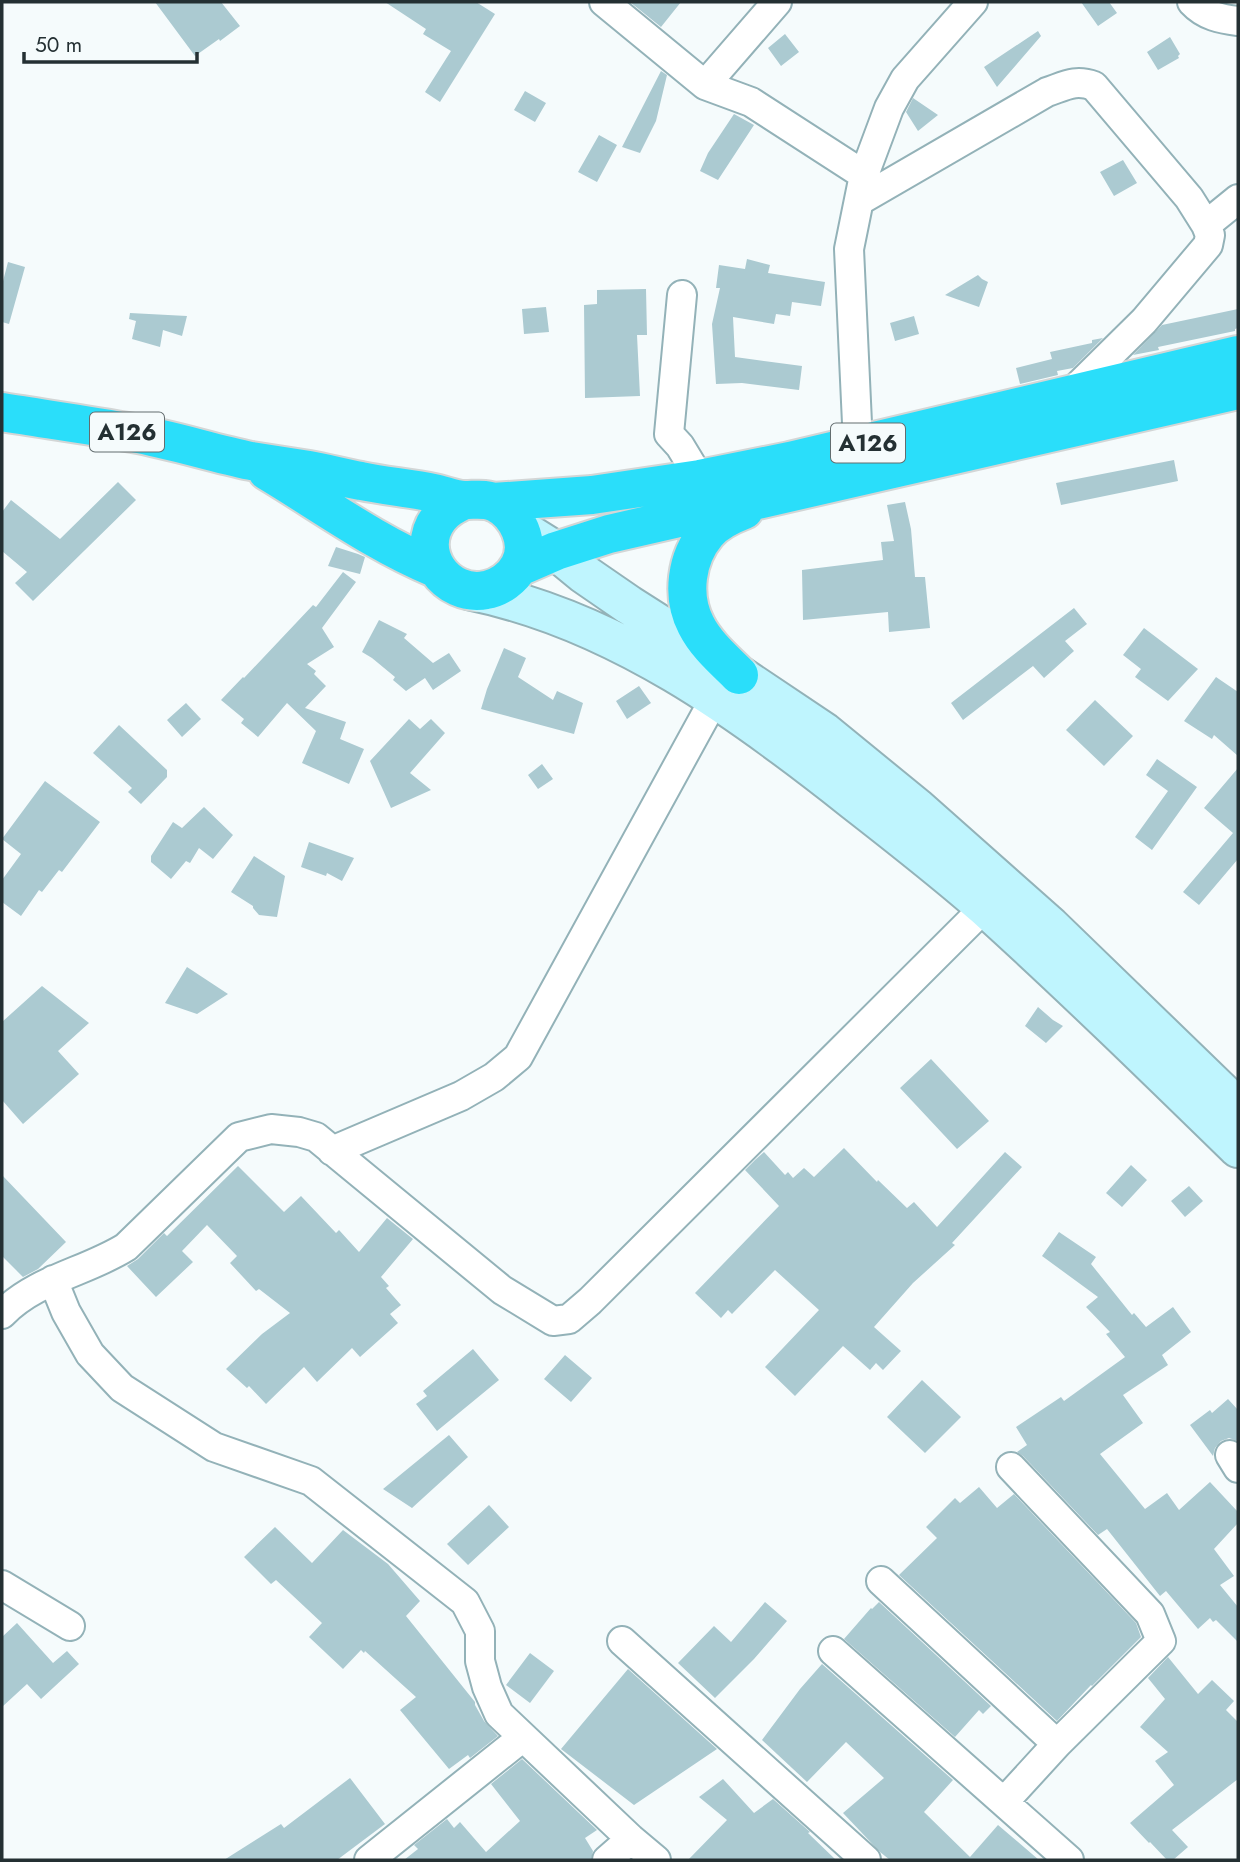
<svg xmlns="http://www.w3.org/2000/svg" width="1240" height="1862" font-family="Jost,sans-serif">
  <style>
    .building { fill: #abcad1 }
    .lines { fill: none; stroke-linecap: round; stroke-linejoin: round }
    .street-casing { stroke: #93b2b8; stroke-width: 32 }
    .secondary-casing { stroke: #93b2b8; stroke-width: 42 }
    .highway-casing { stroke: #d3d6d6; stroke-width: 42 }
    .street { stroke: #fff; stroke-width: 28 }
    .secondary { stroke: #bff5fe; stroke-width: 38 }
    .highway { stroke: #2adefa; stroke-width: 38 }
    .labels { text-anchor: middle; stroke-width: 5; stroke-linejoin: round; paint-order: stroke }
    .shield { fill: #f5fbfc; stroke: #636d6f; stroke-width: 2 }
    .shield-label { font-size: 23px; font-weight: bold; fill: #243033 }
  </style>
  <rect width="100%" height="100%" fill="#f5fbfc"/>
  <path class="building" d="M155,2H221L240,26L220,41L219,39L195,56Z
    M385,2H476L495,14L440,102L425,92L451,51L423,34L426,29Z
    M630,2H681L661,27Z
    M1081,2H1109L1117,13L1098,26Z
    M1038,31L1041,36L997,87L984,67Z
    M785,34L799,52L781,66L768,48Z
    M1170,37L1180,54L1178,56L1179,58L1158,70L1147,52Z
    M661,71L667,75L656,121L640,153L622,147Z
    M525,91L546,103L535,122L514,110Z
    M913,98L938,115L918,131L906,112Z
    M734,114L754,125L718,180L700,171L708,153Z
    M599,135L617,145L597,182L578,172Z
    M1123,160L1137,183L1114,196L1100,172Z
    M747,259L770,265L768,273L825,282L821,306L792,302L790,316L776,314L774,324L733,317L735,357L802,366L799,390L742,383L716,384L712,324L720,288H716L719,265L745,269Z
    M8,262L25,267L9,324L2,322V285Z
    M978,275L982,279L988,282L979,307L945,295Z
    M646,289L647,335H637L640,396L585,398L584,305L597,304V290Z
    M546,307L549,332L524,334L522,309Z
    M1238,309V328L1235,329V331L1158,347L1159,350L1133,355L1162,325Z
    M130,313L187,316L182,336L163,330L160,347L132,339L136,321L129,319Z
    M914,316L919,334L895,341L890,323Z
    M1103,338L1073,368L1057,371L1058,375L1020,384L1016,368L1052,359L1050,352L1092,343V340Z
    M1174,460L1178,481L1061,505L1056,483Z
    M118,482L136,500L33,601L15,583L27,572L2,551V512L11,500L60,539Z
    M905,502L911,529L915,577H925L930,628L889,632L888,612L803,620L802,570L883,560L881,542L894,541L887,505Z
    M336,547L358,554L365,557L360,574L328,566Z
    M343,572L356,582L322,628L334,647L307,664L316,671L314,674L326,686L305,708L346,722L340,739L364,749L349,784L302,763L316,731L287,703L258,737L241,723L244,719L221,700L243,677L244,678L313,605L316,607Z
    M1074,608L1087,624L1065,641L1074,651L1044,678L1033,666L963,720L951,703Z
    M379,620L407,634L404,638L433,663L449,653L461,671L433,690L425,678L406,691L393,680L395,677L372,658L362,652Z
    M1144,628L1198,669L1168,701L1135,677L1141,669L1123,655Z
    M504,648L526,658L518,677L553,700L557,691L583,703L574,734L481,709L487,689Z
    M1216,677L1238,692V756L1214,735L1212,739L1184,721Z
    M639,686L651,703L627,719L616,701Z
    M1095,700L1133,736L1104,766L1066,730Z
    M186,703L201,719L182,737L167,720Z
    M409,719L420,729L431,719L445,733L410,773L431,790L391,808L370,761Z
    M119,725L167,770V777L141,804L128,792L132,788L93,753Z
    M1157,759L1197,787L1152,850L1135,837L1168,791L1146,775Z
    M542,764L553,779L538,789L528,775Z
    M1238,768V859L1199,905L1183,892L1233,833L1204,808Z
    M45,781L100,822L62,872L59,870L42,892L39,890L21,916L2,902V880L21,854L2,839Z
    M204,807L233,835L213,859L199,848L190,863L186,861L171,879L151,862V856L173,822L182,828Z
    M309,842L354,858L342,881L327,873L326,876L301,867Z
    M254,856L285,876L277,917L259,915L253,908V906L231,892Z
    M187,967L228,994L197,1014L165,1003Z
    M42,986L89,1023L58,1051L79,1074L23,1124L2,1100V1022Z
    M1038,1007L1053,1020L1063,1026L1046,1043L1025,1026Z
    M931,1059L989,1121L957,1149L900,1088Z
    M844,1148L877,1182L878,1180L907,1208L914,1202L937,1227L1005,1152L1022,1167L952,1243L955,1245L913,1283L874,1327L901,1351L883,1370L876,1363L870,1370L843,1346L795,1396L765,1367L819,1310L775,1270L732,1314L728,1310L721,1318L695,1293L779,1206L745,1170L755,1160L764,1152L785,1175L788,1172L793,1178L804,1168L814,1177Z
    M1131,1165L1147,1180L1122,1207L1106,1193Z
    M238,1166L284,1212L301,1196L336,1233L339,1230L359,1252L387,1218L413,1239L381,1277L389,1286L386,1288L401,1305L390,1314L398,1323L360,1357L352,1348L317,1382L304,1367L266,1404L249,1386L247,1388L226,1369L262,1334L290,1313L259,1289L256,1291L230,1263L237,1256L207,1225L182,1251L193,1262L156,1297L127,1266L138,1259L164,1233L167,1236Z
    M2,1175L66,1242L38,1269L23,1277L2,1256Z
    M1189,1186L1203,1201L1185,1217L1171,1201Z
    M1059,1232L1096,1257L1091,1264L1132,1315L1134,1313L1146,1327L1173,1307L1191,1332L1162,1355L1168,1365L1123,1395L1143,1423L1100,1454L1145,1509L1167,1493L1179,1510L1210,1482L1238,1512V1523L1214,1549L1234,1576L1220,1585L1238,1607V1642L1216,1620L1213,1622L1210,1618L1198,1629L1166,1591L1160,1596L1107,1529L1098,1535L1023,1456L1017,1452L1027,1445L1016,1427L1061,1397L1064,1401L1125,1357L1106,1334L1110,1332L1086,1307L1098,1297L1042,1256Z
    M473,1349L499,1380L437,1431L416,1404L427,1396L423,1391Z
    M565,1355L592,1378L571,1402L544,1379Z
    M922,1380L961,1417L925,1453L887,1417Z
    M1228,1399L1238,1410V1441L1229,1438L1221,1441L1215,1448L1213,1456L1190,1425L1210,1410L1212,1413Z
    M449,1435L468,1457L412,1508L383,1489Z
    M979,1487L997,1508L1014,1494L1136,1623L1141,1637L1092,1686L1091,1685L1057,1721L899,1575L937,1538L926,1527L955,1498L960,1503Z
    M489,1505L509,1527L468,1565L447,1544Z
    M275,1527L312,1563L343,1530L388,1564L420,1601L406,1616L475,1702V1705L484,1721L498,1736L470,1758L468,1755L449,1769L400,1710L416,1697L365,1651L364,1653L361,1650L343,1669L309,1637L322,1623L276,1580L271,1584L244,1557Z
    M765,1602L787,1621L754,1659L715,1698L678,1663L714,1626L731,1642Z
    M879,1602L991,1706L983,1714L979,1710L955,1737L844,1639L871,1608L872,1609Z
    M17,1623L53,1663L67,1651L79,1664L41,1699L27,1684L2,1707V1637Z
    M530,1653L554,1671L530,1703L506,1685Z
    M1168,1657L1198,1694L1212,1680L1234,1701L1226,1710L1238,1722V1779L1172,1830L1188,1847L1173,1860H1167L1150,1842L1149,1843L1130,1823L1174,1785L1155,1761L1168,1752L1140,1727L1165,1699L1148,1678Z
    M822,1664L953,1780L924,1812L970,1857L998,1825L1039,1860H890L880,1852L843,1813L884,1778L846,1742L807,1782L762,1740L800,1689Z
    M628,1669L717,1749L634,1805L561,1749Z
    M522,1759L597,1830L585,1838L593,1851L591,1860H404L418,1849L414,1845L447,1819L454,1828L460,1822L486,1852L520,1821L491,1784Z
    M350,1778L385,1824L337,1860H224L281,1824L284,1828Z
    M723,1779L754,1813L773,1799L810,1832L808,1833L836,1860H688L727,1820L699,1797Z"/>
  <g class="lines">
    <defs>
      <path id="street" d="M604,2L705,85L751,102L864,175
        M1192,2C1205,16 1221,19 1238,21
        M705,85L777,2
        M859,201L1047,92C1065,86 1075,79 1094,86L1189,198L1206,225L1210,235L1208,245L1144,321L1069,395
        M1206,225L1238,199
        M682,295L669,434L680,446L700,479
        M858,445L849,249L864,175L889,108L905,79L973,2
        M332,1151L461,1096L494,1077L518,1057L715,698
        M53,1280L66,1312L90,1354L122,1388L214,1447L311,1481L465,1602L480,1631V1661L487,1687L499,1714L631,1839L656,1860
        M2,1314C36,1279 86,1272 126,1247L239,1137L271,1129L299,1132L316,1137L502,1290L553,1321L569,1319L590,1301L985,907
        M1230,1455L1238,1468
        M881,1581L1057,1744
        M2,1585L70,1626
        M622,1641L866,1860
        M833,1651L1069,1860
        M1004,1802L1057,1744L1161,1641L1150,1614L1011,1467
        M369,1860L523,1737
        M607,1860L631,1839"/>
      <path id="secondary" d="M532,536L556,551L584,574L629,605L739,675L824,732L917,808L1050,926L1238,1108
        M472,591C615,620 741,711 853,800C898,835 943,870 985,907C1071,985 1155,1067 1238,1148"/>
      <path id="highway" d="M2,412C45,419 89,425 133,433C173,440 212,453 251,461C270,464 290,467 309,470C326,473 344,478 361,481C385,486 410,488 434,493C444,495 455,500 465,500C476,500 486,498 496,503C517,514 532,543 519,566C513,578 499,588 486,590C446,598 413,552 439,518C446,509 454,505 464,500
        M267,471C322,504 375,543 435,568
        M493,502L592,495L700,479L790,461L1238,355
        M519,567L556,551L609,534L1238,390
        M739,675C724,660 706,645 696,625C681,596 686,558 707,533C716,522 731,515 744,510"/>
    </defs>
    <use href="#street" class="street-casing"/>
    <use href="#secondary" class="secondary-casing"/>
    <use href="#highway" class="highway-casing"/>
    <use href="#street" class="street"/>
    <use href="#secondary" class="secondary"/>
    <use href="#highway" class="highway"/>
  </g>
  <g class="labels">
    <g class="shield">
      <rect x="90" y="412.5" width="74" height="39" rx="5"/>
      <rect x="831" y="423.5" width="74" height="39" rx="5"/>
    </g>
    <g class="shield-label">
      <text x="127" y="440">A126</text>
      <text x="868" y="451">A126</text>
    </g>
  </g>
  <rect width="1240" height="1862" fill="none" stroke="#243033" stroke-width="7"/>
  <path d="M24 52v10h173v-10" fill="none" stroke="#243033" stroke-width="3.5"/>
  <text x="35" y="52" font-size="21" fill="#243033" stroke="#f5fbfc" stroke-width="5" paint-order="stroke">50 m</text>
</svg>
